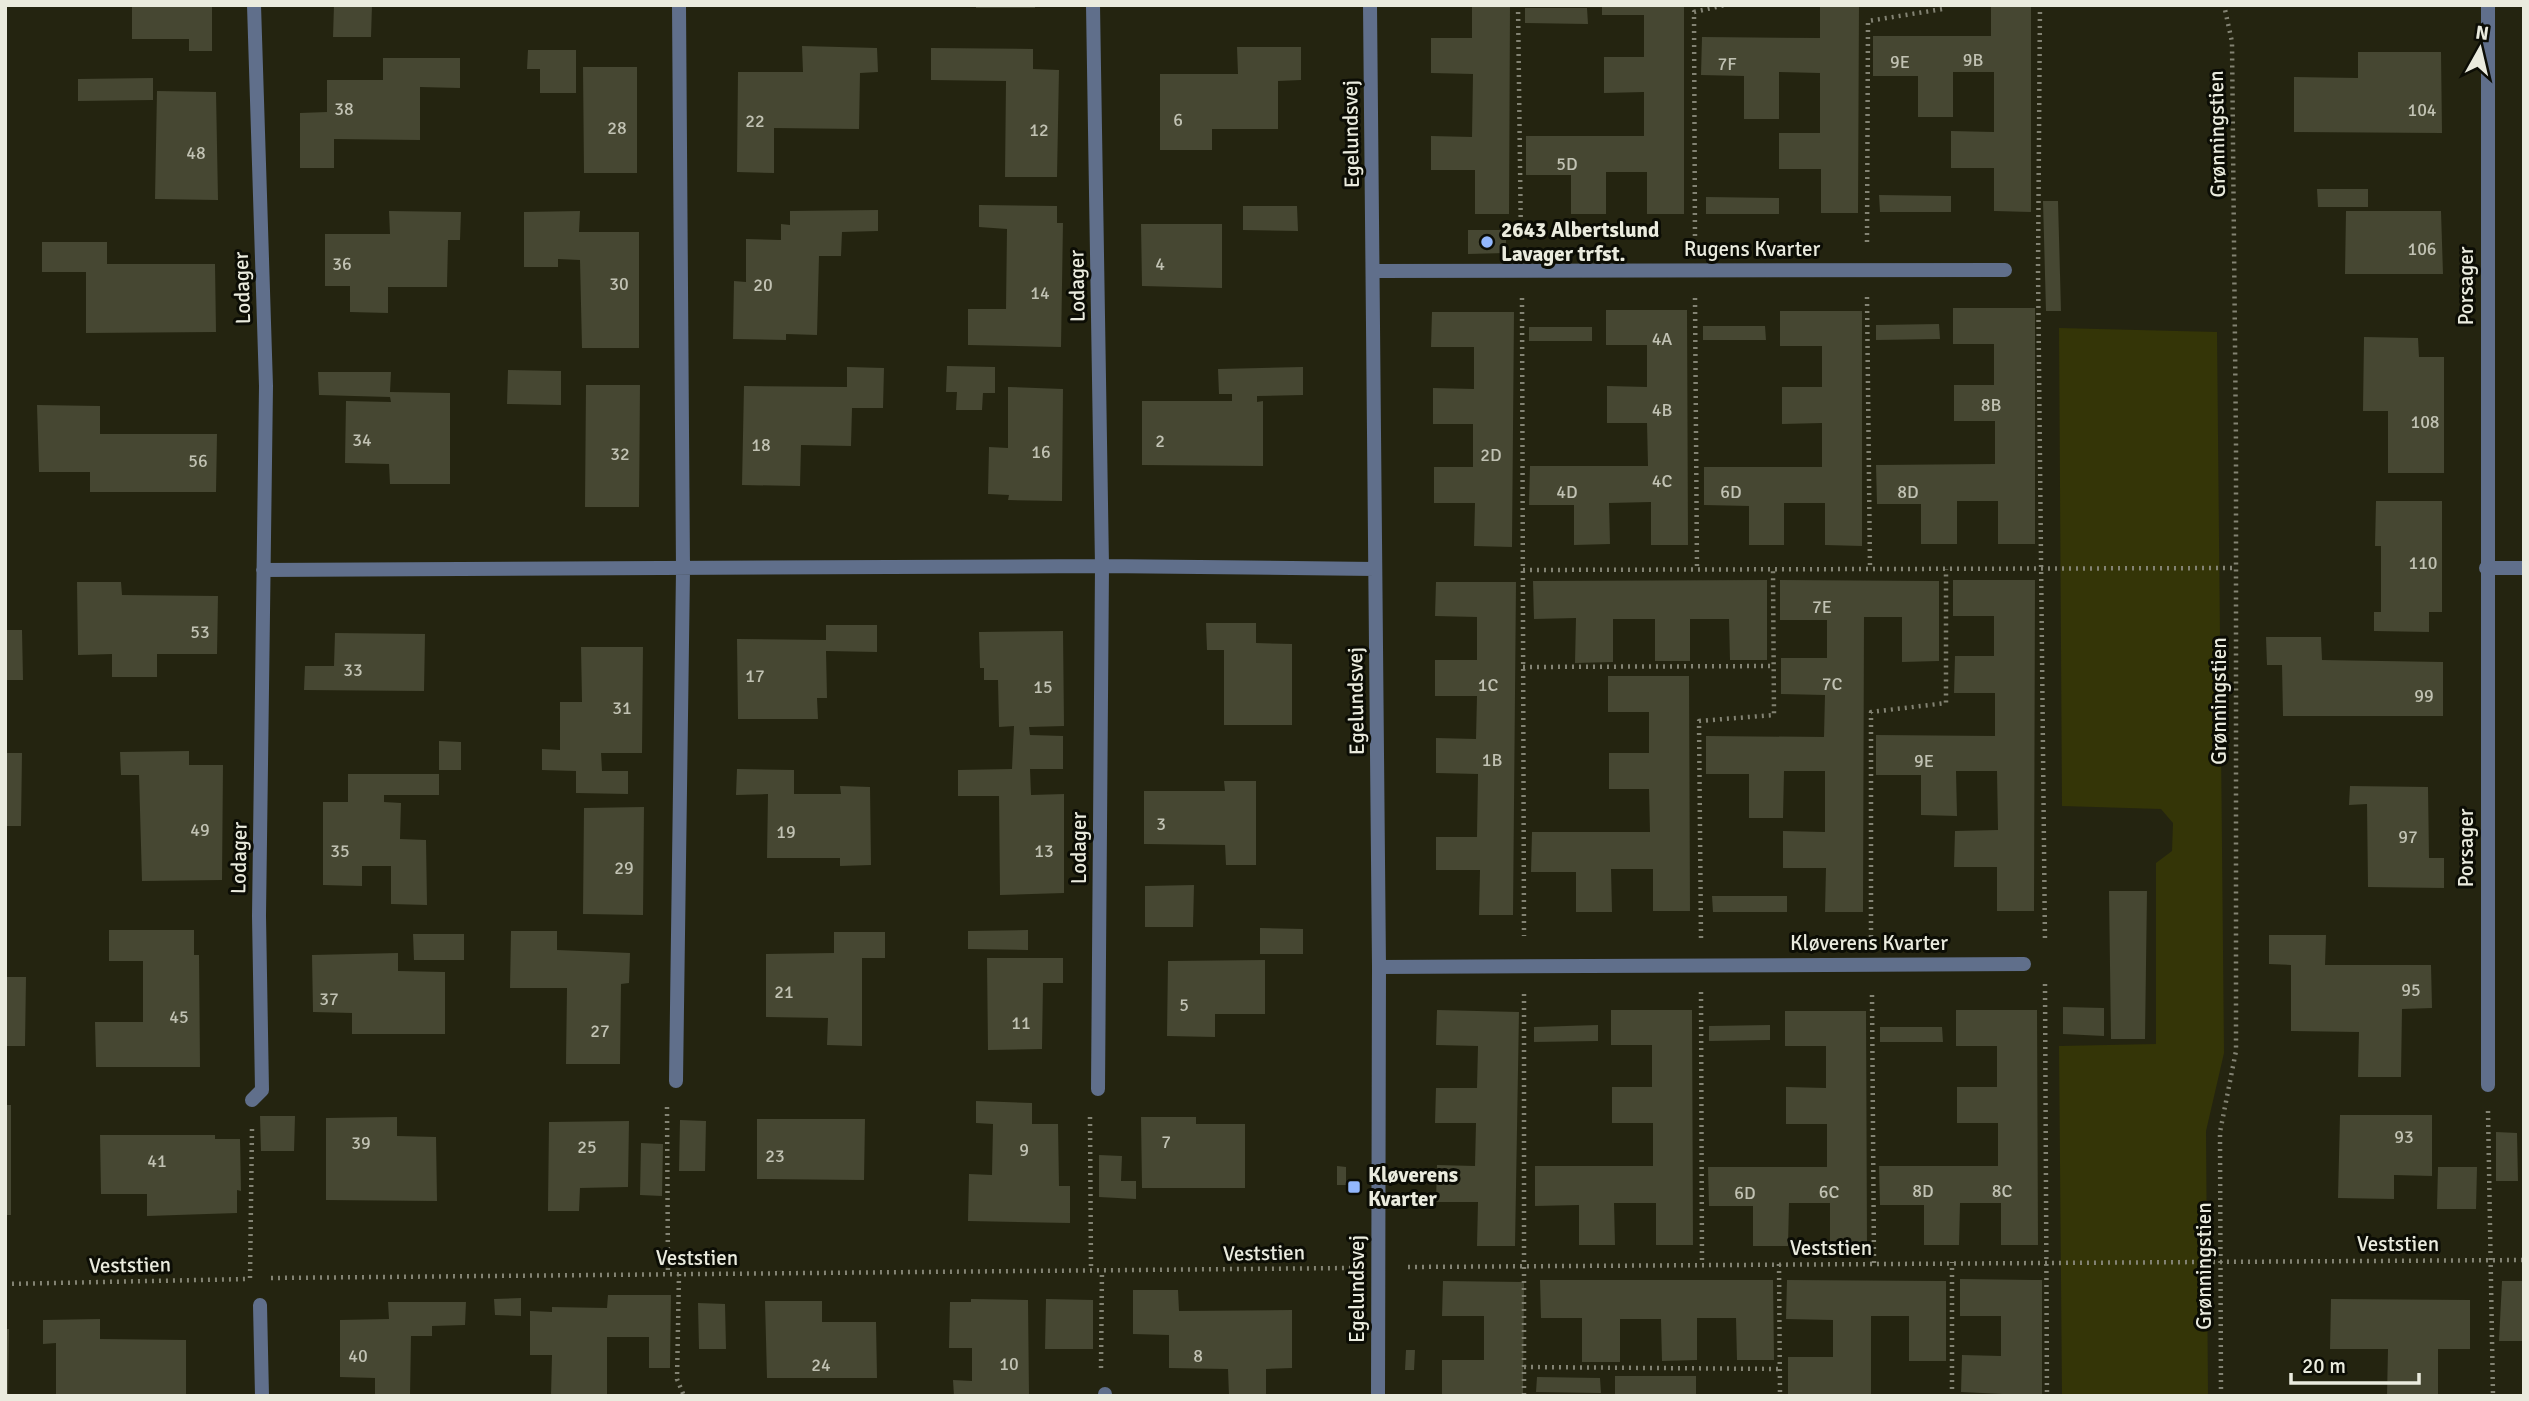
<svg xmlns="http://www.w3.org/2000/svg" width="2529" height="1401" font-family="Signika,sans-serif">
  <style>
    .green { fill: #343507 }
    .building { fill: #464732 }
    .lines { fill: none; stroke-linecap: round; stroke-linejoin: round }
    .path { stroke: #838373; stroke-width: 4.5; stroke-dasharray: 2 5; stroke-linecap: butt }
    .street { stroke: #606f8b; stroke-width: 14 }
    .poi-dot { fill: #92b7fd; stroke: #0c0d05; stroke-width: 2.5 }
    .labels { text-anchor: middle; stroke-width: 6; stroke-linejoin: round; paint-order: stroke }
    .number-label { font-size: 18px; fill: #c1c2b3 }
    .street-label { font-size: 21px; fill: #eaebde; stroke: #0c0d05 }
    .poi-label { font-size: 21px; font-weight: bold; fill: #eaebde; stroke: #0c0d05; text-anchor: start }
  </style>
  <rect width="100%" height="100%" fill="#242410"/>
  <path class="green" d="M2059,328L2217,332L2224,1053L2206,1131L2208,1396H2062L2059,1046L2156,1044V863L2172,851L2173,823L2161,809L2062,806Z"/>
  <path class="building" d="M132,5H212V51H189V39H132Z
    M334,5H372L371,37H333Z
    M976,5H1035V8H976Z
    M1472,5H1510L1509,214H1475V170H1431V136L1472,137L1473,74L1431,73V38H1472Z
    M1602,5H1684V214H1647V172H1606V214H1571V175H1526V136H1644V92L1604,93V57H1644V15H1602Z
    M1820,5H1859L1858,213H1821V169H1779V133H1820V73L1779,72V119H1744V76L1701,75L1702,37L1820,38Z
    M1991,5H2031V212L1994,211V168H1951V131L1994,132V72H1953V117H1918V76H1873V36H1991Z
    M1525,8H1587L1588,24L1525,23Z
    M802,46L877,48L878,72L860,73L859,129L774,128V173L737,172L738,72H803Z
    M1237,47H1301V80L1278,81V129H1212V150H1160V74H1238Z
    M931,48L1033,49V69L1059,70L1057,177H1005L1006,81L931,80Z
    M528,50H576V93H540V69H527Z
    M2358,52H2441L2442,133L2294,132V77L2358,78Z
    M383,58H460V88L420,87V140L334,139V168H300V113L327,112V80H383Z
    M583,67H637V173H584Z
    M153,78V100L78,101V79Z
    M157,91L216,92L218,200L155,199Z
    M2317,189H2368V207H2318Z
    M1879,195L1951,196V212H1880Z
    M1706,197L1779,198V214H1706Z
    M2043,201H2058L2061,311H2046Z
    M979,205L1057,206V223H1063L1061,347L968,345V309H1006L1007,229L979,227Z
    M1243,206H1297L1298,231L1243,230Z
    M878,210V231L842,232L841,256H819L817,335L786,334V340L733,339L734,281L746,282V239L781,240V224L790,225V211Z
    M389,211L461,212L460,240H448L447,287H388V313L350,312V286H325V234H390Z
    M580,211L579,232H639V348H582L580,260L558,259V267H524V212Z
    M2346,211H2441L2443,274H2345Z
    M1141,224H1222V288L1142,286Z
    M1468,230H1506V253L1468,254Z
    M42,242H107V264H215L216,332L86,333V272H42Z
    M1953,308H2035V544H1998V501H1957V544H1921V504H1877L1876,465L1995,464V421H1954V385H1994V344H1953Z
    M1606,310H1687L1688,545H1651V502L1609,503L1610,544L1574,545V505H1529L1530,466H1648L1647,423H1607V386L1647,387V345H1606Z
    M1780,311H1862V546L1825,545V503H1784V545H1749V506L1704,505V467H1822V423L1782,424V387H1822V346H1780Z
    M1432,312H1514L1512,547L1474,546L1475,503H1434V467H1473V424H1433V388L1474,389V347H1431Z
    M1939,324L1940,339L1876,340V325Z
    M1703,326H1765L1766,340H1703Z
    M1529,327H1592V341H1529Z
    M2364,337L2418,338L2419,357H2444V473H2388V411H2363Z
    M947,366L995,367V393H983L982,410H956L957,392H946Z
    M847,367L884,368L883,408H852L851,446L801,445L800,486L742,485L744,386L847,387Z
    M1303,367V395L1257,396V402L1263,401V466L1142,465V401H1232V394H1219L1218,369Z
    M508,370L561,371V405L507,404Z
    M318,372H391L390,392L450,393V484H390L389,464L345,463L346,401L391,402L390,397L319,395Z
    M586,385H640L639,507H585Z
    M1008,387L1063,389L1062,501L1008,500L1009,495L988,494L989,447L1008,448Z
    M37,405L100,406V434H217L216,492H90V472H39Z
    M2376,501H2442V612H2429V632L2374,631V612H2381V546H2375Z
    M1767,580V660H1730L1729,619H1690V661H1655V619H1613V662L1575,663L1576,618L1534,619L1533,581Z
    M1780,580L1939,581V661L1902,662V617H1864L1863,912H1825L1826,868H1783V831L1825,832V771H1784L1783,818H1749V774H1706V736L1824,737L1825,695L1781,694V658H1827V620H1780Z
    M1953,580H2035L2034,911H1997V867H1954L1955,831L1998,830L1997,771H1956L1957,816L1921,815V775H1876V735L1995,736V693H1954L1955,656H1994V616H1953Z
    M77,582H121L122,595L218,596L217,654H157V677H112V654L78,655Z
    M1436,582H1516L1513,915H1479L1480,870H1436V837H1477L1478,774L1436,773V738L1476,739L1477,696H1435V660H1477V617L1435,616Z
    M1206,623H1256V643L1292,644V725H1224V650H1207Z
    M826,625H877V652L826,651L827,698H817L818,719H738L737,639L826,640Z
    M5,630H22L23,680H5Z
    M1063,631L1064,726L1029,727L1030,735L1063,736V769H1030L1031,795L1064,794V893L1000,895L999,796H958V770L1012,769L1014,726L999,727L998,680H984V668H980L979,632Z
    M335,633L425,634L424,691L304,690L305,666H334Z
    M2266,637H2321L2322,660L2443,662V716H2283L2282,665H2267Z
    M581,647H643L642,753H601L602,771H628V794L576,793V771L542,770V749L560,750V702H582Z
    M1608,676H1689L1690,911H1653V869H1611L1612,912H1576V872H1531L1532,832H1650L1649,789H1609V753H1649V712H1608Z
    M439,741L461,742V770H439Z
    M189,751V765H223L222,880L142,881L139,775H121L120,752Z
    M5,753H22L21,826H5Z
    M737,769L794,770V794H841L840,786L870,787L871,865L840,866V858H767L768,794L736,795Z
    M348,774H439V795H384V802L401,803L400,839L426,840L427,905L391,904V866H362V886L323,885V802H348Z
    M1224,781H1256V865H1226L1225,845L1144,844V791H1225Z
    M2350,786L2428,787L2429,858H2444V888L2368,887L2367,804L2349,805Z
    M644,807L643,915L583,914L584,808Z
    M1194,885L1193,927H1145V886Z
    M2109,891H2147L2145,1039H2111Z
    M1712,896H1787V912H1713Z
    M1260,928L1303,929V954H1260Z
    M109,930H194V955H199L200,1067H96L95,1022H143V961H109Z
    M1028,930V950L968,949V931Z
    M511,931H557V950L630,953L629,983L621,984L620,1064H566L567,988H510Z
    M834,932H885V958H862V1046L827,1045L828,1018L766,1017V954L834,953Z
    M413,934H464V960H414Z
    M2269,935H2326L2325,965H2431L2432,1008L2402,1009L2401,1077H2358L2359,1032L2291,1031V965L2269,964Z
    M398,953V971L445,972V1034H352V1013L313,1012L312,955Z
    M987,958H1063V983H1043L1042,1049L988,1050Z
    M1265,960V1014H1215V1037L1167,1036L1168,961Z
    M5,977H26L25,1046H5Z
    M2063,1007L2104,1008V1036L2063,1034Z
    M1437,1010L1519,1012L1515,1246H1477L1478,1202H1436L1437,1165L1475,1166L1476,1123H1435L1436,1088H1477L1478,1046L1436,1045Z
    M1611,1010H1692L1693,1245H1656V1203H1614L1615,1245H1579V1205L1535,1206V1166H1653V1123H1612V1087H1652V1045H1611Z
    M1956,1010H2037L2038,1245H2001V1203H1960L1959,1245H1924V1205H1880L1879,1166H1998V1123H1957V1087H1997V1046H1956Z
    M1785,1011H1866L1867,1246H1830V1203H1789L1788,1246H1753V1206H1709L1708,1167H1827V1124H1786V1087L1826,1088V1046H1785Z
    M1598,1025V1041L1534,1042V1027Z
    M1770,1025V1040L1709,1041V1026Z
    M1880,1027H1942L1943,1042H1880Z
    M976,1101L1032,1103V1124H1058L1059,1186H1070V1223L968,1221L969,1174L992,1175L993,1124L976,1123Z
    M5,1105H11V1215H5Z
    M2340,1115H2432V1176L2394,1175V1199L2338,1198Z
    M260,1116H295L294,1151H261Z
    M397,1117V1136L436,1137L437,1201L326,1200V1118Z
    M1141,1117H1196V1124H1245V1188H1142Z
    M757,1119H865L864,1180L757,1179Z
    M680,1120L706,1121L705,1171H679Z
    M629,1121L628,1187L580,1188L579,1211H548L549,1122Z
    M2496,1132L2517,1133L2518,1181H2496Z
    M100,1135H215V1139H240L241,1191L237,1190V1213L147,1216V1194H101Z
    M641,1143L663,1144L662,1196L640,1195Z
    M1099,1155L1122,1156L1121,1181H1136V1199L1099,1197Z
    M1337,1166L1346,1167V1185H1337Z
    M2438,1167H2477L2476,1209H2437Z
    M1960,1279L2042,1280V1396L1961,1392L1962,1355L2001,1356V1316H1960Z
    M1540,1280H1773L1774,1360H1737L1736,1318H1697V1360L1662,1361L1661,1319H1620V1362H1582V1318H1541Z
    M1787,1280L1946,1281V1361H1909V1316H1871V1396L1788,1394V1357H1833V1320L1786,1319Z
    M1443,1281L1524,1282L1523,1396H1442V1360H1484V1316H1442Z
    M2502,1281H2524V1341H2499Z
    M1133,1290H1178L1179,1311L1292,1310V1368L1266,1369V1396H1229L1228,1369L1169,1368V1335L1133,1334Z
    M608,1295H671L670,1368H649V1337H607V1396H551L552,1355H530V1311L552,1312V1307L607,1308Z
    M521,1298V1316L495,1315L494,1299Z
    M971,1299L1028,1300L1029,1396H954L953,1380L972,1381V1348H949L950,1302H971Z
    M1046,1299L1093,1300V1349H1045Z
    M2331,1299L2470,1300V1349H2438V1396H2387L2388,1349H2330Z
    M765,1301H822V1322H876L877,1378H767Z
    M388,1302H466L465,1325L432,1326V1336H411L410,1396H375V1378L340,1377V1320L389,1319Z
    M698,1303L725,1304L726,1349H699Z
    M100,1319V1339L186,1340V1396L56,1394V1343L43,1344V1320Z
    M5,1329H9L8,1396H5Z
    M1406,1350H1415L1414,1370H1405Z
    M1615,1376H1696V1396H1615Z
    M1537,1377L1600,1378L1601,1393L1536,1392Z"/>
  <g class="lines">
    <path class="path" d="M1518,5L1521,243
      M2040,5L2038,269L2045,943
      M1867,242L1868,21L1943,9L1942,5
      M1695,243L1694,12L1725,5
      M1867,297L1870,569
      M1522,298L1524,936
      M1695,298L1697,570
      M1523,570L2236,568
      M1523,667L1774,666
      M1871,937V712L1946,703V569
      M1701,938L1699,721L1774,715L1773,570
      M2045,984L2047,1396
      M1701,992L1702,1264
      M1524,994V1396
      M1872,995L1874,1263
      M667,1107L668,1274
      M2488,1111L2493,1396
      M1090,1117L1091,1270
      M1779,1264L1780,1396
      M1408,1267L2524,1260
      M679,1274L677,1379L684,1396
      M250,1278L252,1129
      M271,1278L1350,1268
      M5,1284L248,1279
      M1524,1367L1780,1369
      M1101,1368L1102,1270
      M1952,1396V1262
      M2221,1396L2220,1132L2236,1051V445L2232,42L2224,5"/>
    <path class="street" d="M1093,5L1102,566L1098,1089
      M1370,5L1379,967L1378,1396
      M2488,5V1085
      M1373,271L2005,270
      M2486,568H2524
      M263,570L1102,566L1375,569
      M1379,967L2024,964
      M676,1081L683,570L679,5
      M252,1100L262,1090L259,916L266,386L254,5
      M260,1305L262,1396
      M1105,1394V1396"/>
  </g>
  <g class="poi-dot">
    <circle cx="1487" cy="242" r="7"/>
    <rect x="1347" y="1180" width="14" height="14" rx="3.5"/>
  </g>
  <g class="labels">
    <g class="number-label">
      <text x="1973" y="66">9B</text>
      <text x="1900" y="68">9E</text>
      <text x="1727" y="70">7F</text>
      <text x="344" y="115">38</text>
      <text x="2422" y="116">104</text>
      <text x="1178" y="126">6</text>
      <text x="755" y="127">22</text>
      <text x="617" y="134">28</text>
      <text x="1039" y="136">12</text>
      <text x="196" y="159">48</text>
      <text x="1567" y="170">5D</text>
      <text x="2422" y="255">106</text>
      <text x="342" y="270">36</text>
      <text x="1160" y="270">4</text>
      <text x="619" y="290">30</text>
      <text x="763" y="291">20</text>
      <text x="1040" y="299">14</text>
      <text x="1662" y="345">4A</text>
      <text x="1991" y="411">8B</text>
      <text x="1662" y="416">4B</text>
      <text x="2425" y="428">108</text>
      <text x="362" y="446">34</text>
      <text x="1160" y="447">2</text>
      <text x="761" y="451">18</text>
      <text x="1041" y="458">16</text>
      <text x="620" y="460">32</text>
      <text x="1491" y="461">2D</text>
      <text x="198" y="467">56</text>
      <text x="1662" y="487">4C</text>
      <text x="1567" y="498">4D</text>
      <text x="1731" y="498">6D</text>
      <text x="1908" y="498">8D</text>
      <text x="2423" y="569">110</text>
      <text x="1822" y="613">7E</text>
      <text x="200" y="638">53</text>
      <text x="353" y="676">33</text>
      <text x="755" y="682">17</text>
      <text x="1832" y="690">7C</text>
      <text x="1488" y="691">1C</text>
      <text x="1043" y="693">15</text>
      <text x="2424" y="702">99</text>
      <text x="622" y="714">31</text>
      <text x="1492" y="766">1B</text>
      <text x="1924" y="767">9E</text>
      <text x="1161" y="830">3</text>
      <text x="200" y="836">49</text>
      <text x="786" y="838">19</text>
      <text x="2408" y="843">97</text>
      <text x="340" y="857">35</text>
      <text x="1044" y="857">13</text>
      <text x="624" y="874">29</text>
      <text x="2411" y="996">95</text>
      <text x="784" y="998">21</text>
      <text x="329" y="1005">37</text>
      <text x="1184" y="1011">5</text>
      <text x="179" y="1023">45</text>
      <text x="1021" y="1029">11</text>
      <text x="600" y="1037">27</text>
      <text x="2404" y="1143">93</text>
      <text x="1166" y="1148">7</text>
      <text x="361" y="1149">39</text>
      <text x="587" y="1153">25</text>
      <text x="1024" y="1156">9</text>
      <text x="775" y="1162">23</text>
      <text x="157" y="1167">41</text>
      <text x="1923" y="1197">8D</text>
      <text x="2002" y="1197">8C</text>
      <text x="1829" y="1198">6C</text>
      <text x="1745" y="1199">6D</text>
      <text x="358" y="1362">40</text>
      <text x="1198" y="1362">8</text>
      <text x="1009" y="1370">10</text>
      <text x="821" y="1371">24</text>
    </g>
    <g class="street-label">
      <text transform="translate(1351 134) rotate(-91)" y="7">Egelundsvej</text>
      <text transform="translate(2217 134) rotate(-91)" y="7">Grønningstien</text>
      <text x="1752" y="256">Rugens Kvarter</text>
      <text transform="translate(1077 286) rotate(-91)" y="7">Lodager</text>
      <text transform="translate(2466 286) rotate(-90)" y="7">Porsager</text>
      <text transform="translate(242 288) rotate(-92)" y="7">Lodager</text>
      <text transform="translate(1356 701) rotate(-91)" y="7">Egelundsvej</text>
      <text transform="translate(2219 701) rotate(-90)" y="7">Grønningstien</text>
      <text transform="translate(1079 848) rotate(-90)" y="7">Lodager</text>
      <text transform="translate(2466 848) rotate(-90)" y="7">Porsager</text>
      <text transform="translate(239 858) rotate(-89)" y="7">Lodager</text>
      <text x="1869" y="950">Kløverens Kvarter</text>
      <text x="2398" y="1251">Veststien</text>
      <text x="1831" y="1255">Veststien</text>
      <text transform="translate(1264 1253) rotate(-1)" y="7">Veststien</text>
      <text x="697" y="1265">Veststien</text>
      <text transform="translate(130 1265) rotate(-1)" y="7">Veststien</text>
      <text transform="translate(2204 1266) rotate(-90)" y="7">Grønningstien</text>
      <text transform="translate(1357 1289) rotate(-90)" y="7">Egelundsvej</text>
    </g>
    <g class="poi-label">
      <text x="1501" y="237">2643 Albertslund<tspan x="1501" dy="24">Lavager trfst.</tspan></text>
      <text x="1368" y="1182">Kløverens<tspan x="1368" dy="24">Kvarter</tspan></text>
    </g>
  </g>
  <rect width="2529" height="1401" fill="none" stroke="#eaebde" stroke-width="14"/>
  <g transform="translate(2480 49) rotate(8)" stroke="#0c0d05" stroke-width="5" paint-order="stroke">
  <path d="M0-5L12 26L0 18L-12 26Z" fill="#eaebde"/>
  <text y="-10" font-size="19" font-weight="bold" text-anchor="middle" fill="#eaebde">N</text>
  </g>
  <path d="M2291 1373v10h128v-10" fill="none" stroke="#eaebde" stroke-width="3.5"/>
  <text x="2302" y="1373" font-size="21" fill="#eaebde" stroke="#0c0d05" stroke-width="5" paint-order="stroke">20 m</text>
</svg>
